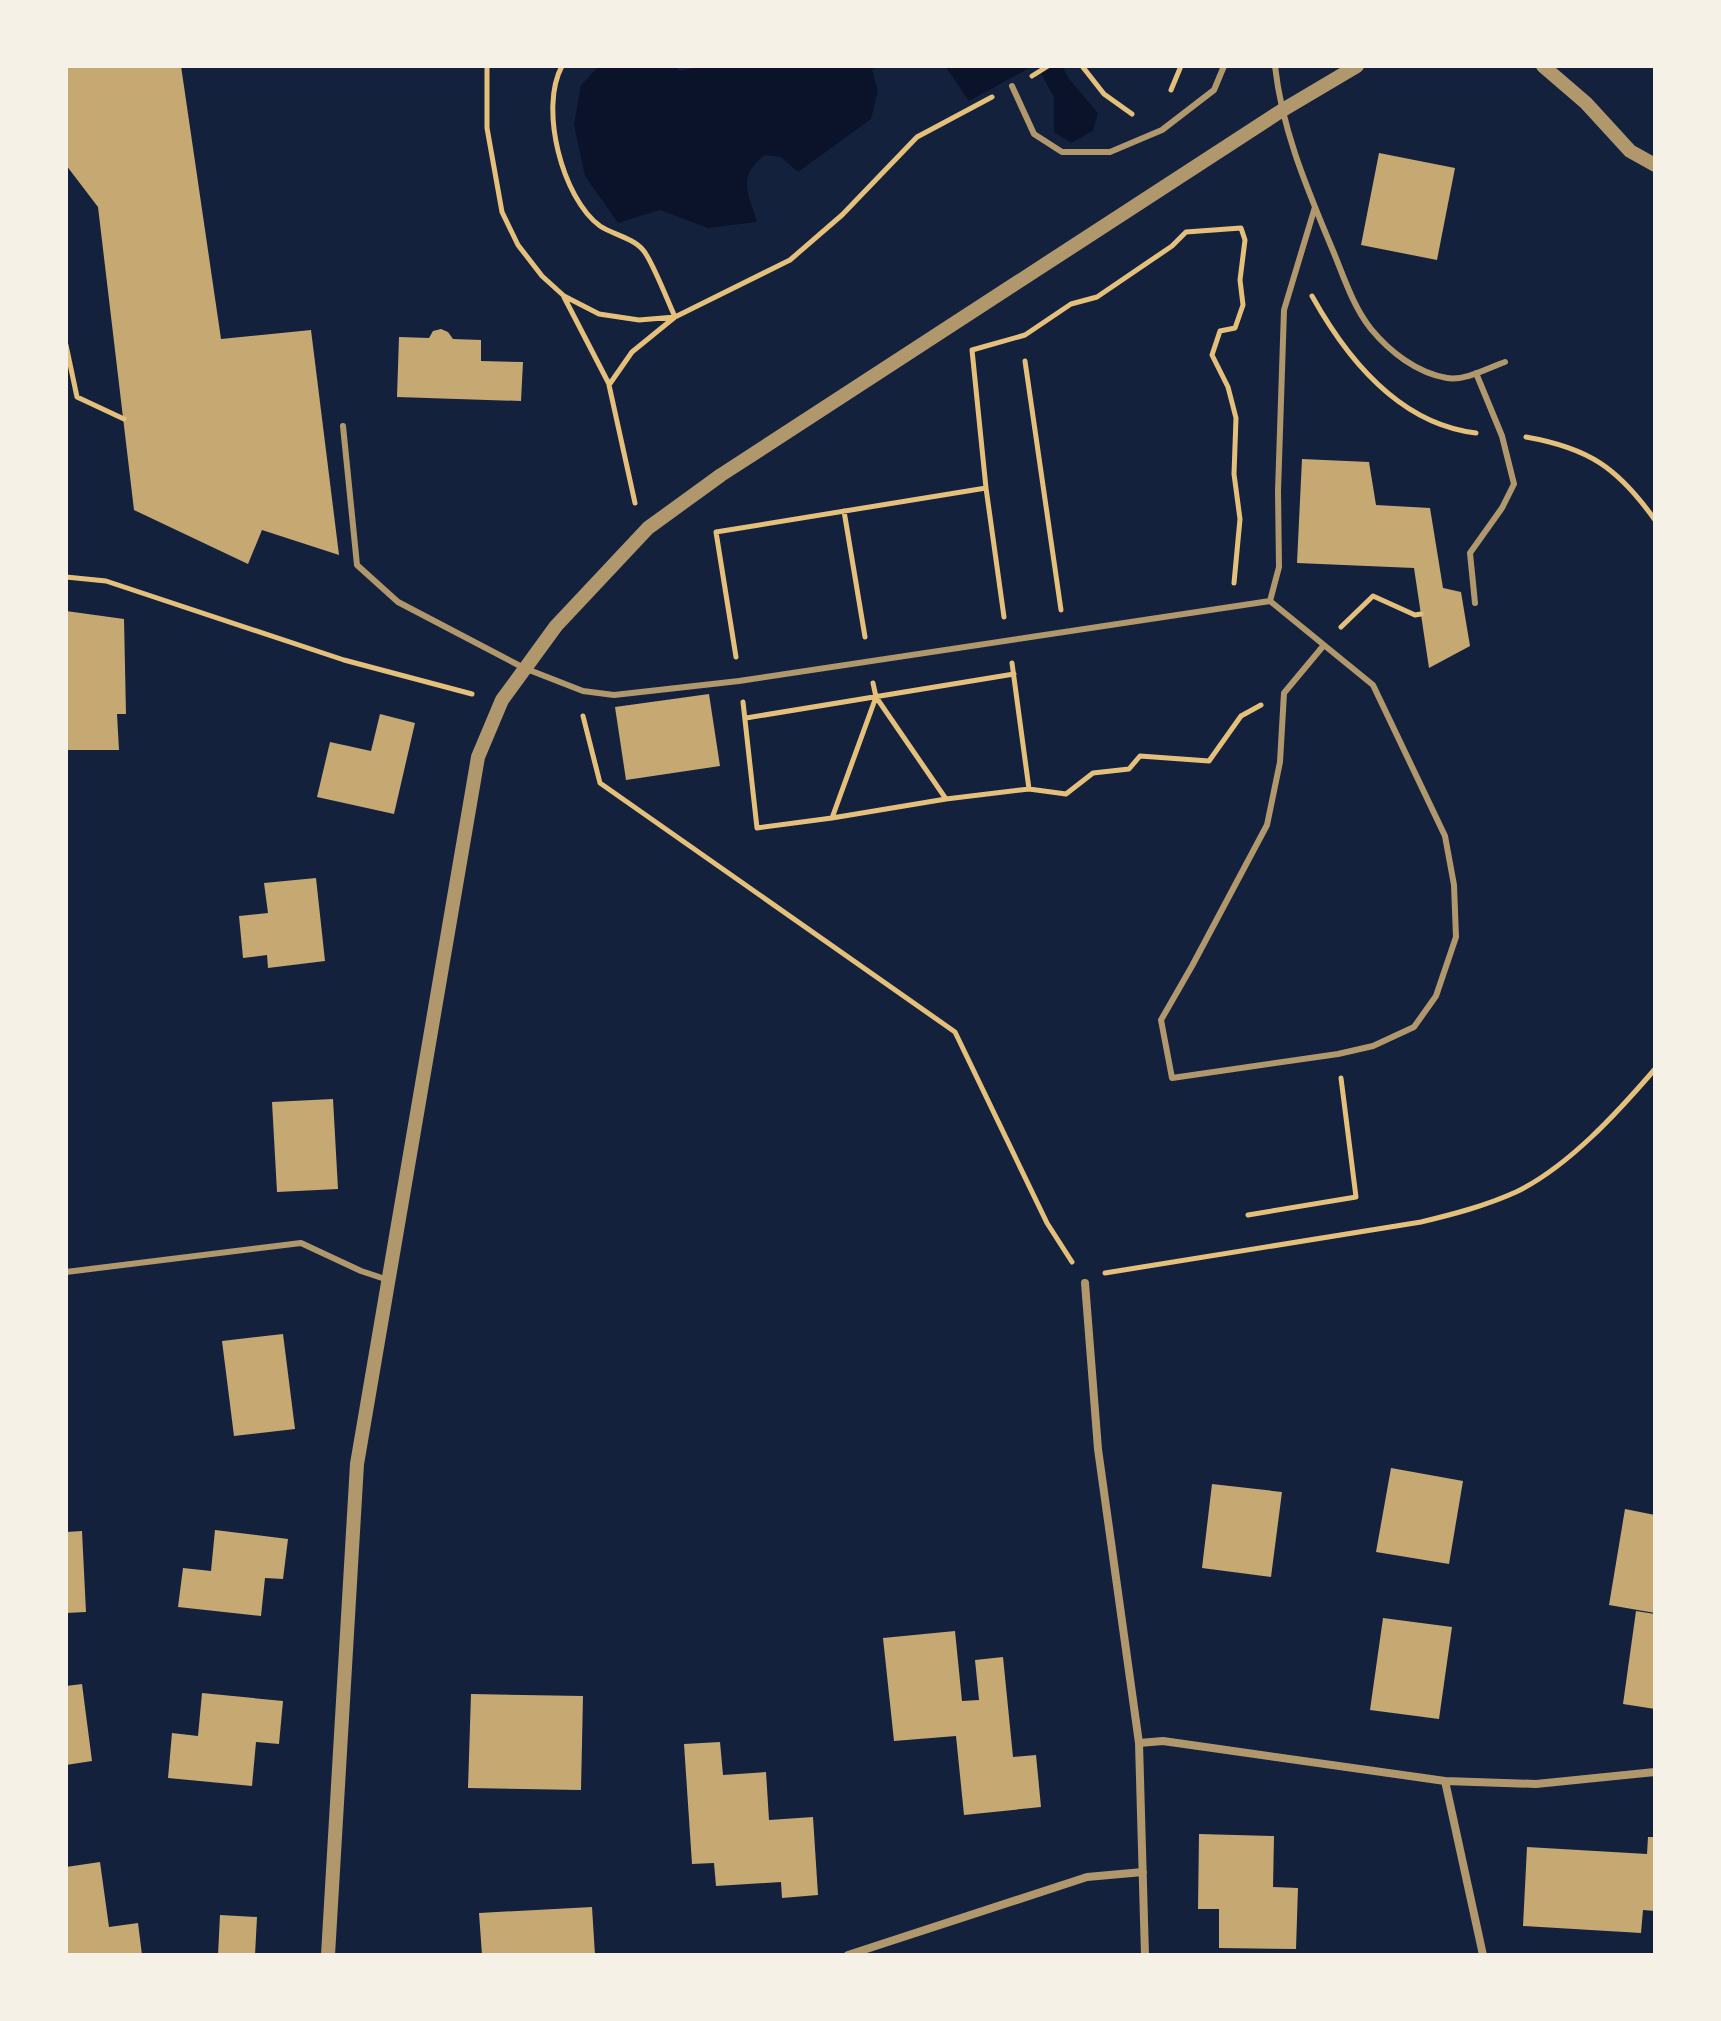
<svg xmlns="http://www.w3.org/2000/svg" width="1721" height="2021" font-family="'PT Sans',sans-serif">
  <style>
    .water { fill: #0b132b }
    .building { fill: #c6a872 }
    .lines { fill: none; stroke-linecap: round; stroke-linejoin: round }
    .path { stroke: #e5c07b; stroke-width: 5 }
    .service { stroke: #b1986c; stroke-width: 6 }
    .minor { stroke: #b1986c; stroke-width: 8 }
    .tertiary { stroke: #b1986c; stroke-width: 14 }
  </style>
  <rect width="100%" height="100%" fill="#14213d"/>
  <path class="water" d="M599,66H675L680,71L702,66H880L872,70L878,91L871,119L798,172L781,157L765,155C737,176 748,193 757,222L708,228L660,210L618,223L585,176L574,125L581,85Z
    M945,66H1033L969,101Z
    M1037,66H1062L1069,79L1098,113L1093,131L1071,143L1054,132V97Z"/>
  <path class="building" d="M71,66H181L221,339L311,330L339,555L262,530L248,564L134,510L98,207L66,165V70Z
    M1379,153L1455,168L1437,260L1361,245Z
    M441,329L448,332L453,339L481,340V361L523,362L521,401L397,397L399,337L429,338L433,331Z
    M1302,459L1369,462L1376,505L1430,508L1443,588L1461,592L1470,646L1429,668L1414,568L1297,563Z
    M66,611L124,619L126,714H117L119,750H66Z
    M709,694L720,766L626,780L615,707Z
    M380,714L415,723L394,814L317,797L330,742L371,751Z
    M316,878L325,961L268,968L267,955L243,958L239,916L268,913L264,883Z
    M333,1099L338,1189L277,1192L272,1102Z
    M283,1334L295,1429L234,1436L222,1341Z
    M1391,1468L1463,1481L1449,1564L1376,1552Z
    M1212,1484L1282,1492L1271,1577L1202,1568Z
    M1625,1509L1655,1515V1613L1609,1605Z
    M215,1530L288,1539L283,1579L265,1578L261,1616L178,1607L183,1568L211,1571Z
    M82,1531L86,1612L66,1613V1532Z
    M1636,1611L1655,1614V1709L1623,1704Z
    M1383,1618L1452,1627L1439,1719L1370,1710Z
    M955,1631L962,1701L979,1700L975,1660L1003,1657L1013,1757L1036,1755L1041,1807L964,1815L956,1736L894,1741L883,1638Z
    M82,1684L92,1761L66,1765V1686Z
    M202,1693L283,1701L279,1744L256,1742L252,1786L168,1778L172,1733L198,1736Z
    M471,1694L583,1696L581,1790L468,1788Z
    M720,1742L723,1775L766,1772L769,1820L813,1817L818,1895L782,1898L781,1882L716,1886L714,1863L692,1864L684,1744Z
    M1199,1834L1274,1836L1273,1887L1298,1888L1296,1949L1219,1948V1909H1198Z
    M1648,1837H1655V1911L1643,1910L1641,1933L1523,1926L1527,1847L1647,1854Z
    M100,1862L109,1927L138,1923L142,1955H66V1867Z
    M592,1907L595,1955H482L479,1913Z
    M220,1915L257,1917L255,1955H218Z"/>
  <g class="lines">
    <path class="path" d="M487,66V128L502,212L518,245L542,276L564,296L599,314L639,320L675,317L790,260L842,215L917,137L992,97
      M562,66C539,108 562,198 600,226C612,234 633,238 643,250C652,260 668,302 675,317L632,352L609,385L635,503
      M1082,66L1104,94L1132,114
      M1032,76L1048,66
      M1171,90L1181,66
      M1312,296C1347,359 1400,424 1476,433
      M564,297L609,384
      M66,345L77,397L124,419
      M1025,361L1061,610
      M1526,437C1589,448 1618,468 1655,520
      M986,488L972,350L1025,335L1071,304L1097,297L1172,246L1186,232L1241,228L1245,240L1240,280L1243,305L1235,328L1220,331L1212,355L1228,387L1236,418L1234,474L1240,519L1234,583
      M844,511L865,637
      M66,577L106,581L344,660L472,694
      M1341,627L1373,596L1415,615L1421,614
      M736,657L716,532L986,488L1004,617
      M873,683L876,697L832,818L946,799L876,697
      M743,702L757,828L832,818
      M583,716L600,783L955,1032L1047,1223L1072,1262
      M746,718L1014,674
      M1029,789L1066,794L1093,773L1129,769L1140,756L1209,761L1241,716L1261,705
      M946,799L1029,789L1012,663
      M1248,1215L1356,1197L1341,1078
      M1105,1273L1421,1222C1454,1214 1485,1206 1516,1192C1568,1167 1618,1112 1655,1069"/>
    <path class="service" d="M1275,66C1282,130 1307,188 1331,246C1343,274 1352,305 1371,329C1390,352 1417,373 1447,378C1465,381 1488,368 1505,362
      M1012,86L1034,134L1062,152H1110L1162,130L1214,90L1224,66
      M343,426L357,565L398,602L524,668L583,691L614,695L739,681L1270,601L1373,685L1445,836L1454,885L1456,937L1436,996L1414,1027L1373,1046L1338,1054L1172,1078L1161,1020L1192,966L1267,825L1280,762L1284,693L1324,645
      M1270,601L1279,567L1278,491L1284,310L1315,207
      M1475,603L1470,553L1502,508L1514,484L1502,436L1476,373
      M66,1272L301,1243L361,1271L388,1280"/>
    <path class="minor" d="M1085,1283L1098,1449L1139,1743L1145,1955
      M1139,1743L1163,1741L1445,1781L1536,1784L1655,1772
      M1445,1781L1483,1955
      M848,1955L1087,1877L1143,1872"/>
    <path class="tertiary" d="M1543,66L1586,103L1630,151L1655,165
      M328,1955L357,1464L478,757L502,700L556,626L648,528L721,475L1281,111L1357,66"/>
  </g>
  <rect width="1721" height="2021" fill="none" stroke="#f6f1e7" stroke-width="136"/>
</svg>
